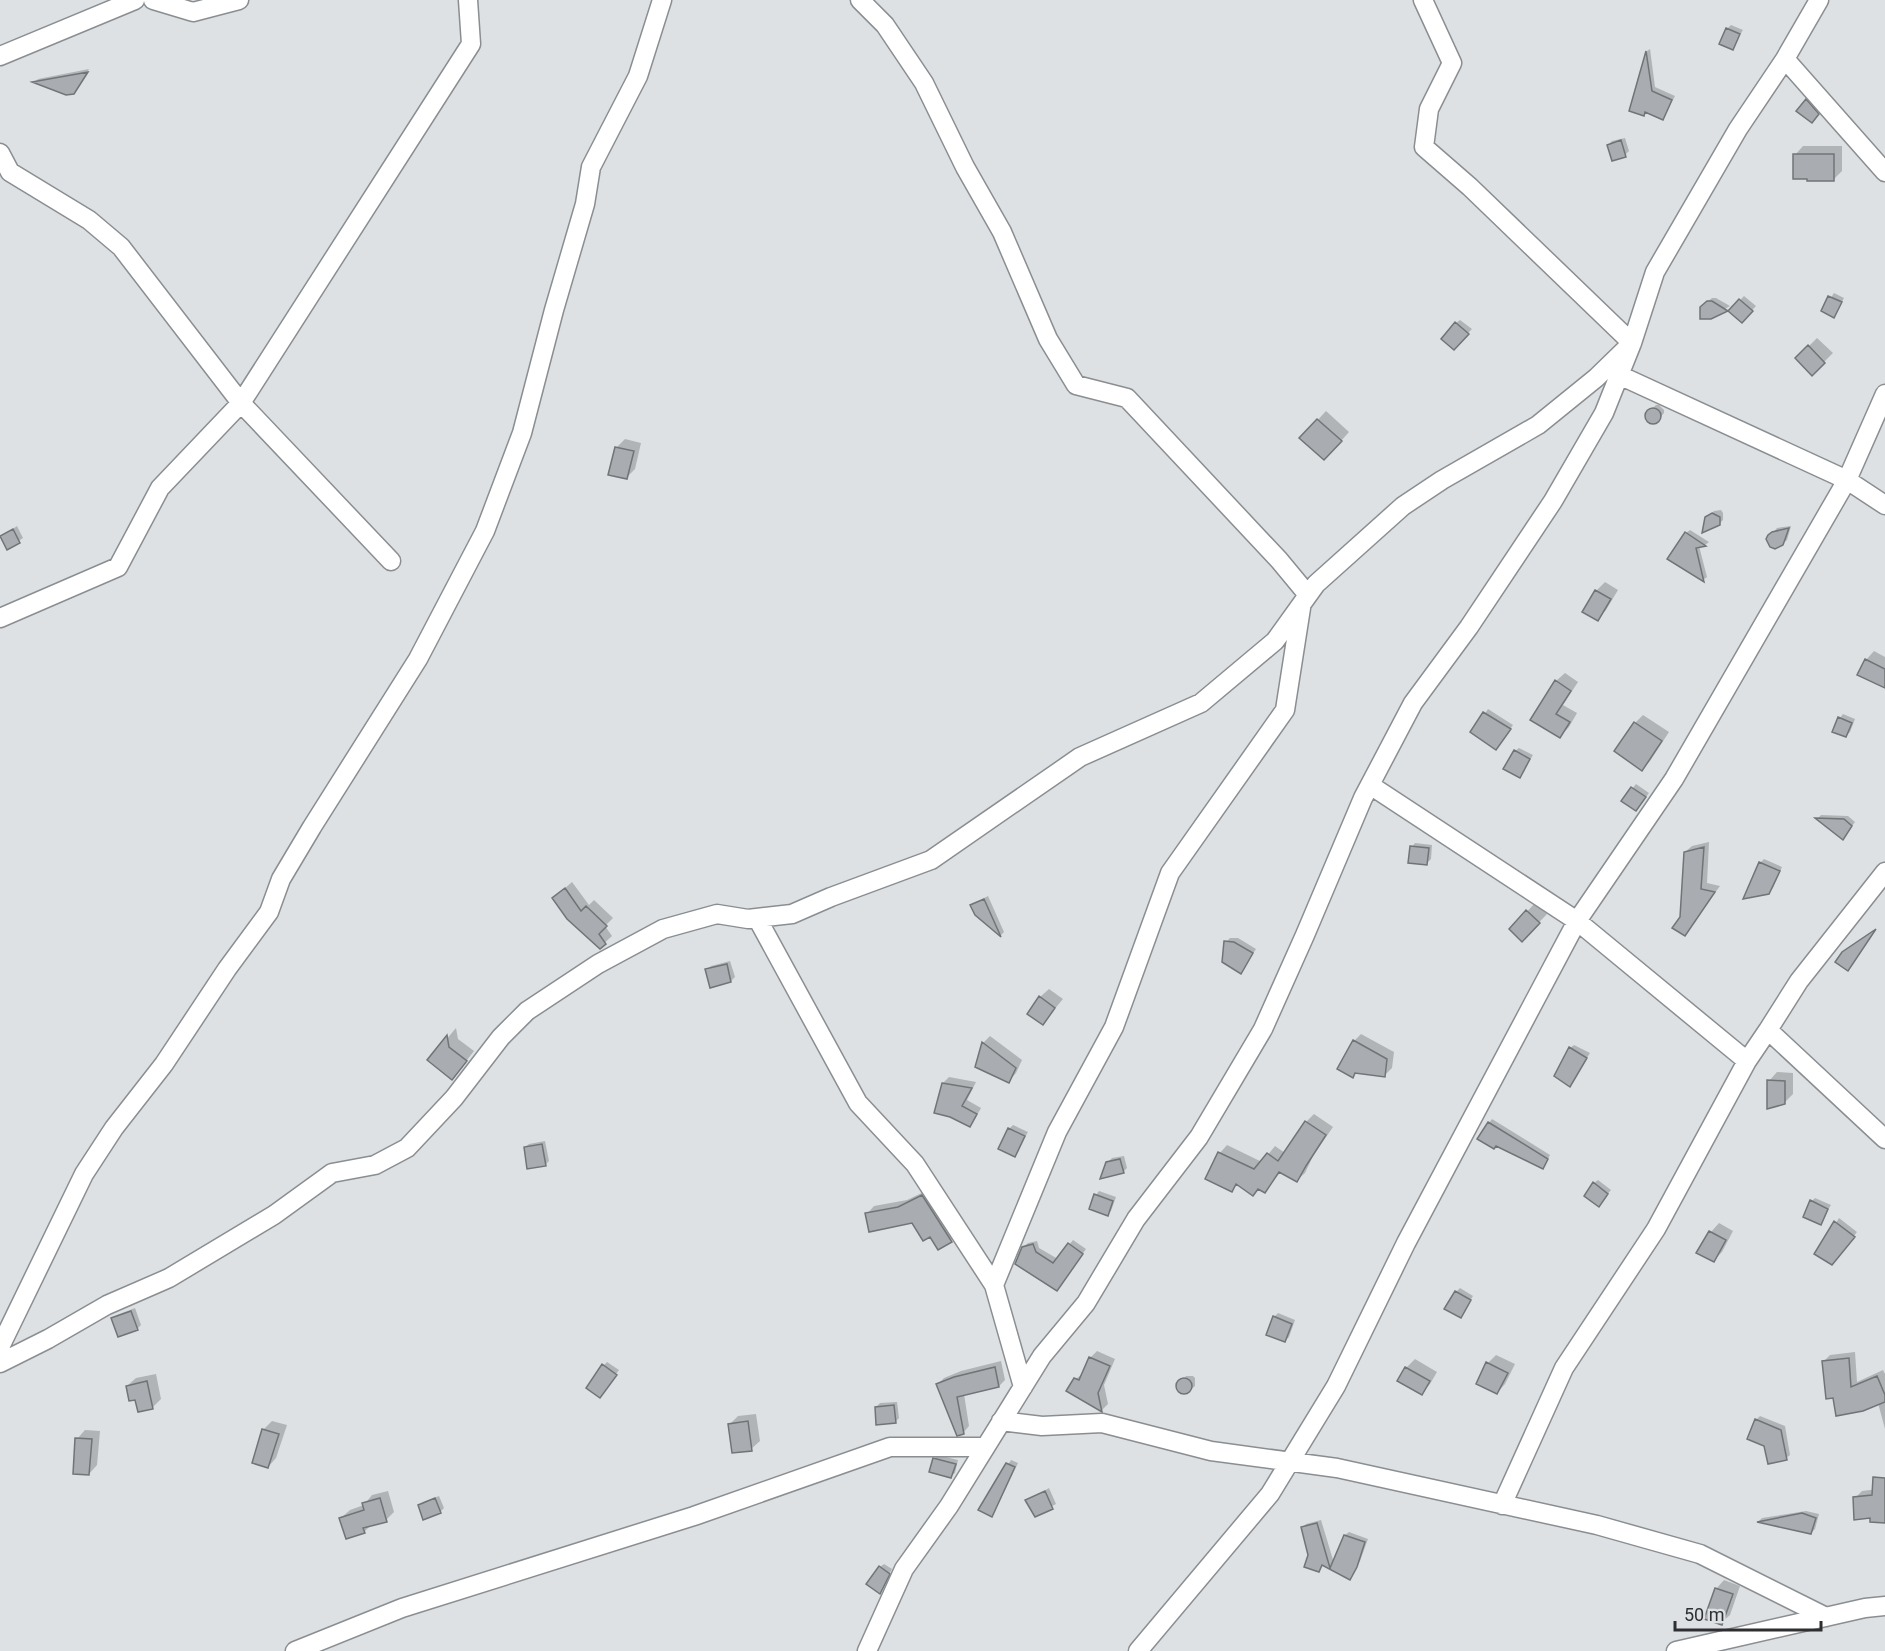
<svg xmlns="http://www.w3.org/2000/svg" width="1885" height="1651" font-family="Roboto,sans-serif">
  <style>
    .shadow { fill: #0003 }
    .building { fill: #a9acb0; stroke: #717477; stroke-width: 1.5 }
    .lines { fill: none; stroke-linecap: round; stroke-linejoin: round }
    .street-casing { stroke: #8a8e91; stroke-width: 21 }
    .street { stroke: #fff; stroke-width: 18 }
  </style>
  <rect width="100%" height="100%" fill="#dde1e4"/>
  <path class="shadow" d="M1731,25L1743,30L1732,48L1727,29Z
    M1650,49L1655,87L1675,96L1663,119L1646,111L1644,114L1630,110L1647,51Z
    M89,69L78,88L35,82L38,79Z
    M1810,97L1822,110L1815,118L1807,100Z
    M1625,138L1629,151L1625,155L1608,145L1612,141Z
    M1803,146H1842V171L1834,179L1795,155Z
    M1834,293L1844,298L1834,316L1823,310Z
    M1744,296L1756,306L1742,321L1730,311Z
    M1712,298H1716L1730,306L1711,317L1706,303Z
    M1460,320L1472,329L1454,348L1456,323Z
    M1817,338L1833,353L1812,374L1797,358Z
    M1656,405H1659L1664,410V413L1655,423H1652L1647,418L1646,415Z
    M1326,411L1349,432L1333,450L1301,438Z
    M625,439L641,443L635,469L626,478L610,474L617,447Z
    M1721,510L1723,513V520L1719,524L1707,518L1714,511Z
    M17,526L23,538L8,548L1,537Z
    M1791,526L1787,540L1782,544L1773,533L1777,528Z
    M1690,530L1709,542L1705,545L1699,546L1707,577L1703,580L1686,533Z
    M1605,582L1618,590L1606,610L1598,619L1584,611L1596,591Z
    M1874,651L1885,657V681L1866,660Z
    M1565,673L1578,682L1563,705L1577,713L1569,727L1560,736L1532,720L1556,681Z
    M1488,709L1513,725L1500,744L1473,732Z
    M1843,714L1855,719L1850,732L1846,736L1840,718Z
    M1643,715L1669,732L1650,761L1642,769L1635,723Z
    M1519,748L1533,755L1520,776L1515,751Z
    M1636,784L1649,793L1639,806L1623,800Z
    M1821,815L1848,816L1855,822L1843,838L1818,818Z
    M1709,842L1707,883L1720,886L1684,934L1681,918L1685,852L1692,846Z
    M1415,843L1432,845L1431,859L1427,863L1412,847Z
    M1764,859L1782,867L1773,888L1768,893L1760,863Z
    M572,882L589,905L594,900L613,918L605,926L612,936L600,947L554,898Z
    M988,896L1004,932L1001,935L976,914L971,905Z
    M1535,903L1547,914L1522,940L1511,929Z
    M1230,938H1238L1256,949L1241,972L1226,942Z
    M730,961L735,977L731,981L707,970L711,966Z
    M1049,989L1063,999L1043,1023L1040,997Z
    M456,1028L458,1039L474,1051L460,1069L429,1060Z
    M1361,1034L1394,1052L1392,1068L1384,1076L1357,1072L1353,1076L1354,1041Z
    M990,1036L1022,1060L1016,1073L1009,1081L977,1066L983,1043Z
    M1574,1045L1590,1053L1570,1085V1048Z
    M1777,1072L1793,1073V1094L1784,1103L1769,1081Z
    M949,1077L976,1082L967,1100L981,1108L975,1119L969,1125L943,1083Z
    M1314,1114L1333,1127L1313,1156L1305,1173L1297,1180L1281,1171L1264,1191L1259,1188L1253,1194L1238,1184L1232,1190L1220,1153L1227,1145L1262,1162L1275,1146L1285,1153L1306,1122Z
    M1492,1119L1550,1155L1546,1163L1542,1167L1489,1123Z
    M1013,1125L1028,1132L1015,1155L1009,1129Z
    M545,1141L549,1161L545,1165L525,1147L529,1144Z
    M1124,1156L1127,1168L1123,1172L1107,1163L1112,1158Z
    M1598,1180L1611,1190L1602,1201L1594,1183Z
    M930,1189L959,1233L951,1240L938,1248L930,1235L913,1221L867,1214L874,1206L907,1200Z
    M1099,1191L1116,1197L1111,1211L1107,1214L1096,1195Z
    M1815,1198L1831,1205L1820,1223L1812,1201Z
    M1839,1218L1857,1232L1836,1259L1817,1253Z
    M1719,1223L1733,1231L1722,1252L1713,1261L1699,1252L1711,1232Z
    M1073,1240L1086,1249L1061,1285L1023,1247L1028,1243L1037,1241L1039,1248L1058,1259Z
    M1460,1288L1473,1296L1460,1316L1456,1292Z
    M135,1308L141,1325L137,1329L113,1318L117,1315Z
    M1278,1313L1295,1320L1289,1337L1285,1341L1274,1317Z
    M1097,1351L1115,1359L1104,1385L1108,1404L1102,1410L1069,1391L1076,1379L1083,1373L1090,1358Z
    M1855,1352L1857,1382L1883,1370L1885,1374V1429L1878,1403L1863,1409L1824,1361L1830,1355Z
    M1496,1355L1515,1364L1505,1384L1497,1393L1488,1363Z
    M1415,1359L1437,1372L1430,1384L1422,1393L1406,1368Z
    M1001,1361L1005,1380L999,1386L964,1394L969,1426L963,1433L938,1384L944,1378L961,1371Z
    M607,1362L619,1370L603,1392L604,1365Z
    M156,1374L161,1399L153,1407L139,1410L137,1398L127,1386L136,1378Z
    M1186,1376H1193L1195,1378V1386L1188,1392H1181L1177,1388Z
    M897,1402L899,1418L895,1422L876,1407L880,1403Z
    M756,1414L760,1441L751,1449L730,1424L738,1416Z
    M1760,1416L1785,1426L1790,1455L1786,1458L1756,1420Z
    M272,1421L287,1425L276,1458L268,1467L254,1462L264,1429Z
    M85,1430L100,1431L97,1465L89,1474L77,1439Z
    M938,1455L958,1460L955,1473L951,1476L934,1459Z
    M1011,1460L1018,1463L995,1511L991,1515L980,1510Z
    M1049,1488L1056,1504L1035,1515L1027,1501Z
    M1878,1489H1885V1521L1872,1516L1855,1498L1862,1491Z
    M388,1491L394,1512L386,1520L371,1525L364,1532L341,1518L350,1510L364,1505L372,1495Z
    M439,1496L444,1508L440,1512L419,1506L423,1502Z
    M1806,1511L1819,1514L1815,1529L1811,1533L1759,1521L1762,1518Z
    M1321,1520L1334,1563L1345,1535L1349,1532L1368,1539L1360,1561L1350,1578L1324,1564L1319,1570L1310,1555L1302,1528L1306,1524Z
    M884,1564L892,1569L880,1592V1567Z
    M1724,1580L1740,1586L1730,1615L1721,1623L1716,1589Z"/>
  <path class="building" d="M1726,28L1740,34L1733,50L1719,44Z
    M1646,51L1652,91L1672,100L1663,120L1645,112L1644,116L1629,111Z
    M88,72L74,94L66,95L32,82Z
    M1806,99L1819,114L1812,123L1796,111Z
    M1621,140L1626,157L1612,161L1607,145Z
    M1793,154H1834V181H1807V179H1793Z
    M1828,296L1842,302L1834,318L1821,311Z
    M1739,299L1753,311L1742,323L1728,311Z
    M1707,301H1712L1728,311L1711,319H1700V307Z
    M1455,322L1469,334L1454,350L1441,339Z
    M1808,345L1825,363L1812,376L1795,358Z
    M1645 416a8 8 0 1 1 16 0a8 8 0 1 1-16 0Z
    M1317,419L1342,441L1324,460L1299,438Z
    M615,447L634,451L627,479L608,475Z
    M1712,513L1720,517V525L1702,533L1705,517Z
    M1789,528L1783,545L1775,549L1770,547L1766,539L1768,535L1772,532Z
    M13,529L20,543L7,550L0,536Z
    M1685,532L1706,546L1696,548L1704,582L1667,559Z
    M1595,590L1611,599L1598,621L1582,612Z
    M1865,659L1885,669V688L1857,675Z
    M1555,680L1571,691L1556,714L1570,722L1560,738L1530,720Z
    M1483,712L1511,729L1496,750L1470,732Z
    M1838,717L1852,723L1846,737L1832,732Z
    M1634,722L1662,741L1642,771L1614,751Z
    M1514,750L1530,759L1520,778L1503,769Z
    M1631,787L1646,797L1636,811L1621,801Z
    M1815,818L1844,819L1852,826L1843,840Z
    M1410,846L1429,848L1427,865L1408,863Z
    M1704,847L1701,889L1715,892L1685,936L1672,928L1680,917L1684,852Z
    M1759,862L1780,871L1769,894L1743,899Z
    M565,888L581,911L586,906L607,926L599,934L606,944L600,949L567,919L552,898Z
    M984,899L1001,937L975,915L970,905Z
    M1526,910L1540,923L1522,942L1509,929Z
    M1876,929L1848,971L1835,962L1842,952Z
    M1224,941L1234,942L1253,953L1241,974L1222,962Z
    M727,964L731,982L710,988L705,969Z
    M1039,996L1055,1008L1043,1025L1027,1014Z
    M447,1035L449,1047L467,1061L452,1080L427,1060Z
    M1353,1040L1387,1059L1385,1077L1355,1073L1353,1078L1337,1069Z
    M982,1042L1016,1068L1009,1083L975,1067Z
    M1569,1047L1587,1058L1570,1087L1554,1076Z
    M1767,1080L1785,1081V1104L1767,1109Z
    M942,1083L972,1088L962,1106L977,1114L970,1127L950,1117L934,1113Z
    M1305,1121L1326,1135L1306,1166L1297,1182L1279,1172L1265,1193L1258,1189L1253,1196L1236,1184L1232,1192L1205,1179L1218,1152L1254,1169L1267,1153L1278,1161Z
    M1488,1122L1548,1159L1543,1169L1496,1146L1494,1149L1477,1139Z
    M1008,1128L1025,1136L1015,1157L998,1149Z
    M542,1144L546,1166L527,1169L524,1147Z
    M1120,1159L1124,1173L1100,1179L1106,1162Z
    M1593,1182L1608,1194L1599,1207L1584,1196Z
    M1094,1194L1113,1201L1108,1216L1089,1209Z
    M922,1195L952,1242L938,1250L930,1237L923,1241L912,1223L869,1232L865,1213L898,1207Z
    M1810,1200L1828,1209L1821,1225L1803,1217Z
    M1834,1221L1855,1237L1832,1265L1814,1254Z
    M1709,1231L1726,1240L1714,1262L1696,1253Z
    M1068,1243L1083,1254L1057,1291L1015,1264L1022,1247L1033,1244L1036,1252L1053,1263Z
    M1455,1291L1471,1300L1461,1318L1444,1309Z
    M131,1311L138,1330L118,1337L111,1318Z
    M1273,1316L1292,1324L1285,1342L1266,1335Z
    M1089,1357L1110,1366L1098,1393L1102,1412L1066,1391L1074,1378L1079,1380Z
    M1849,1358L1851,1387L1877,1376L1885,1395V1402L1863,1411L1836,1416L1833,1398L1826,1399L1822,1361Z
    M1486,1362L1508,1373L1497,1394L1476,1384Z
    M602,1364L617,1375L600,1398L586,1388Z
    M995,1367L999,1387L957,1397L964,1434L957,1436L936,1384L954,1377Z
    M1405,1367L1430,1381L1422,1395L1397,1381Z
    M1176 1386a8 8 0 1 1 16 0a8 8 0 1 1-16 0Z
    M147,1381L153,1409L138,1412L135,1400L129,1401L126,1386Z
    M894,1405L896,1423L876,1425L875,1407Z
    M1755,1419L1781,1430L1787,1460L1768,1464L1764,1446L1747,1439Z
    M748,1421L752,1451L732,1453L728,1424Z
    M262,1429L279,1434L268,1468L252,1463Z
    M75,1438L92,1439L89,1475L73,1474Z
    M933,1458L956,1464L951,1478L929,1472Z
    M1006,1463L1015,1467L992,1517L978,1510Z
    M1873,1477L1885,1478V1523L1870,1522V1518L1854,1520L1853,1497L1872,1495Z
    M1045,1491L1053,1509L1035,1517L1025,1500Z
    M380,1498L387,1522L363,1528L365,1533L346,1539L339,1518L364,1510L362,1503Z
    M435,1498L441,1513L423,1520L418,1505Z
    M1802,1513L1816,1518L1811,1534L1757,1522Z
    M1317,1523L1330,1568L1344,1535L1365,1542L1357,1567L1350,1580L1322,1565L1319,1572L1304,1567L1308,1555L1301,1527Z
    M879,1566L890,1574L880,1594L866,1584Z
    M1715,1588L1733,1594L1722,1625L1704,1619Z"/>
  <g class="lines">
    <defs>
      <path id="street" d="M153,0L193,12L239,0
        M860,0L885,25L924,83L965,167L1002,232L1048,339L1076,385L1127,398L1279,560L1308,595
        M0,56L135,0
        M1785,59L1885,172
        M0,153L10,172L89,220L121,247L241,403L391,561
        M1619,375L1847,480L1885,505
        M0,618L118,567L160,488L241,403L471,44L468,0
        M1370,785L1577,921L1747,1061
        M757,918L858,1103L915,1164L994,1285
        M1768,1030L1799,981L1885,872
        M0,1347L84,1174L114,1128L164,1064L227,969L269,912L281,879L312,827L418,659L485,531L522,433L554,310L585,204L591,167L638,76L662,0
        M0,1363L48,1339L107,1305L169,1278L274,1215L332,1173L375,1165L407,1148L454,1098L501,1037L527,1011L598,964L663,929L717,914L748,919L792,914L831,897L931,860L1080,757L1201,703L1275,641L1316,584L1403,506L1442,480L1538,425L1596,378L1632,343L1470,187L1424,147L1429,109L1452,63L1423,0
        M1023,1387L994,1285L1057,1132L1114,1027L1170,873L1285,710L1301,608
        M1001,1421L1042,1426L1102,1423L1211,1451L1337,1468L1597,1525L1700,1554L1826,1617
        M1502,1505L1564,1368L1656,1229L1747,1061L1768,1030L1885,1139
        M295,1651L402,1608L694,1516L890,1447H985
        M867,1651L904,1569L949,1506L1042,1356L1086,1303L1136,1219L1199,1137L1263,1029L1305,935L1363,798L1413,703L1469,627L1553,501L1604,413L1632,343L1655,272L1738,129L1785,59L1819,0
        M1138,1651L1270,1494L1336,1386L1406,1243L1577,921L1674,779L1847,480L1885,394
        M1676,1651L1865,1608L1885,1606"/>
    </defs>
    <use href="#street" class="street-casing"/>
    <use href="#street" class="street"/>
  </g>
  <path d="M1675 1621v9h146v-9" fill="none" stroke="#2e2f31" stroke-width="3"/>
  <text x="1684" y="1621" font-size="18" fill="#2e2f31" stroke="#dde1e4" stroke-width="4.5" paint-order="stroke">50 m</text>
</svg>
